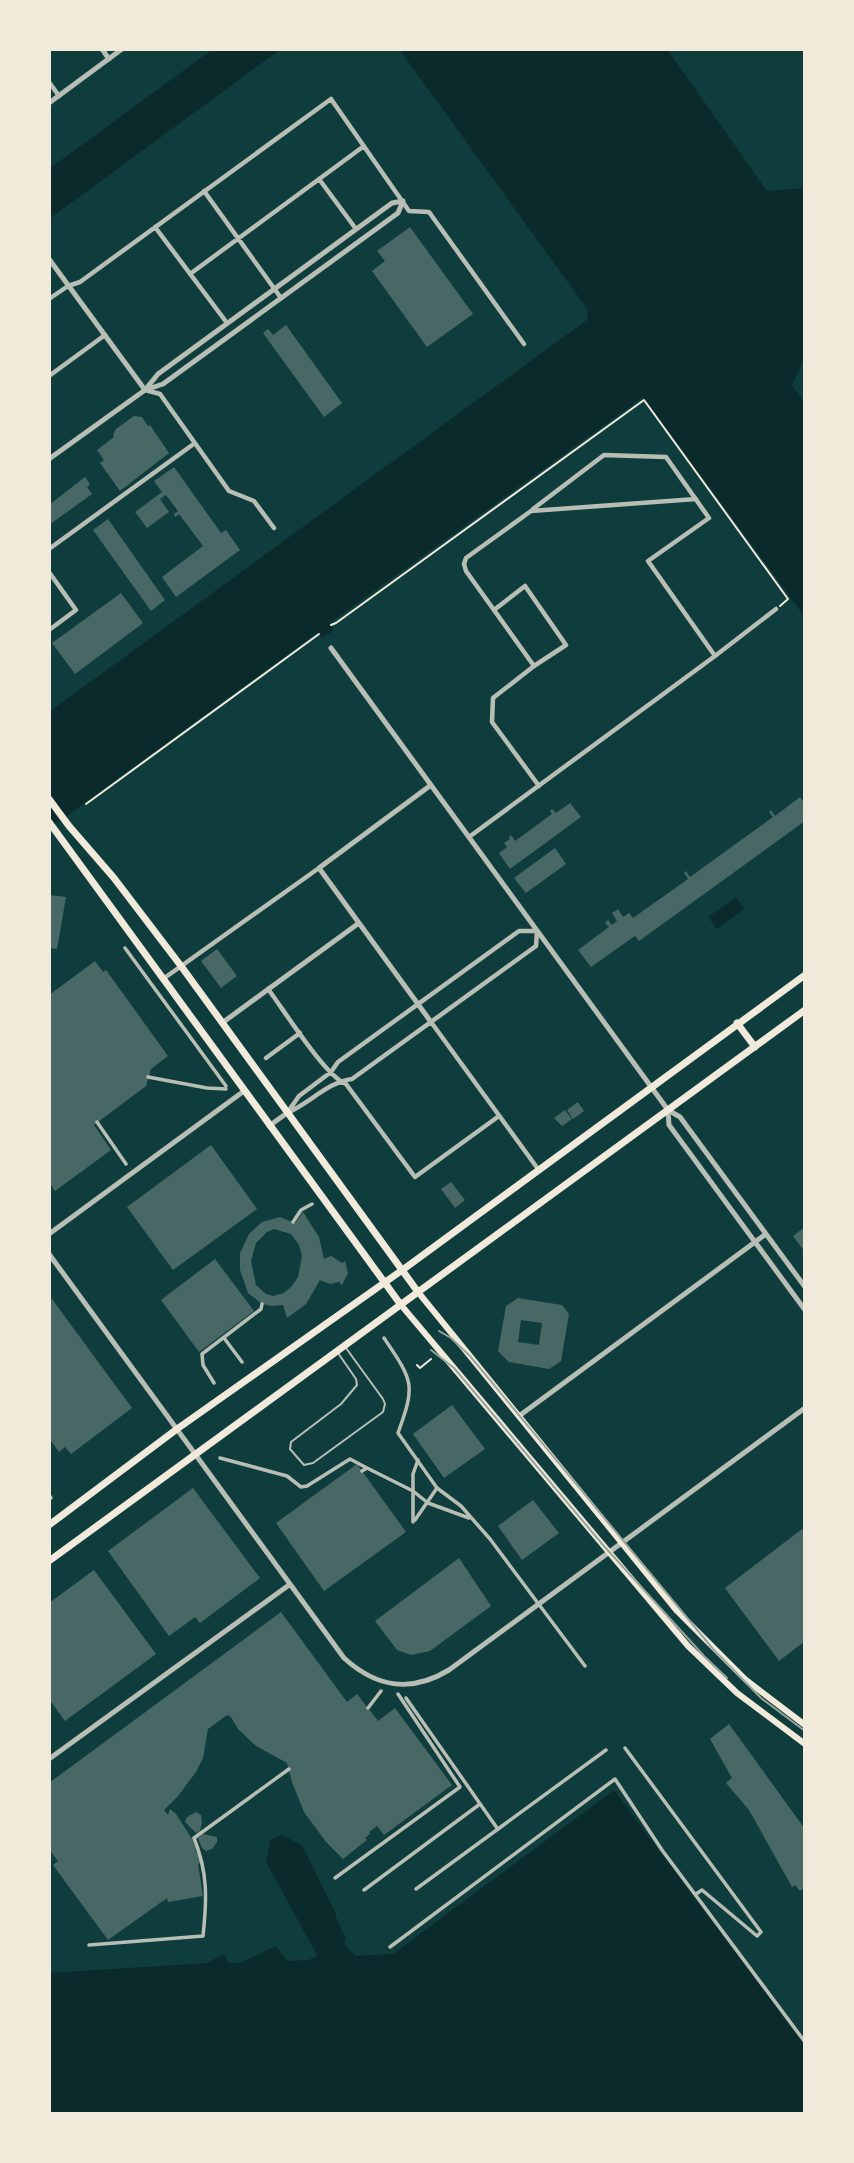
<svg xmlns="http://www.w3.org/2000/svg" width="854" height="2163" font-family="Poppins,sans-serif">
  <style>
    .water { fill: #0a2a2b }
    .building { fill: #486865; fill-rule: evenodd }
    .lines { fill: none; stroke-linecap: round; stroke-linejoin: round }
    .path { stroke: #f1e9da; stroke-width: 2 }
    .service { stroke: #b8beb3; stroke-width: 2 }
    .pedestrian { stroke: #b8beb3; stroke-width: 3.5 }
    .minor { stroke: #b8beb3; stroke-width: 4.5 }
    .tertiary { stroke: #b8beb3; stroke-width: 5 }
    .secondary { stroke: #f1e9da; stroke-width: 6 }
    .primary { stroke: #f1e9da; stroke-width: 7 }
    .tram { stroke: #97a49c; stroke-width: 2 }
  </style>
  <rect width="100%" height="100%" fill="#0f3d3e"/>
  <path class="water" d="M213,49H281L49,219V169Z
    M399,49H667L767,191L805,188V357L792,385L805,403V617L643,397L330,623L334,630L322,638L317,633L49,829V712L587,320L588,310Z
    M736,897L745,909L717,929L708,917Z
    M614,1790L805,2046V2114H49V1973L207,1963L224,1954L229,1963H240L276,1946L287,1961L309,1960L317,1955L266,1862L270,1840L281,1835L302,1845L336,1914L335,1915L346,1939L344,1943L355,1956L393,1954Z"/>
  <path class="building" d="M410,227L473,314L427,347L372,271L385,261L377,251Z
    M286,325L342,403L324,417L263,333L268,329L273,335Z
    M134,416L142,417L148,426L150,425L169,453L120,491L100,463L104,460L97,450L114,437L113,435L116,429Z
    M174,467L221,533L226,530L240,550L176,597L162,577L203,546L179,514L175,517L174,514L178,511L166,495L160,499L169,512L147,528L135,512L162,492L154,481Z
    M85,477L90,484L87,487L92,494L49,525V505Z
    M108,519L165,600L151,611L93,530Z
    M121,593L143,623L75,674L52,643Z
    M800,797L805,804V821L639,941L635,936L591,967L578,950L609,927L605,923L608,920L612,925L617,921L612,913L618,909L623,917L629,913L633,918L688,879L684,873L686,871L690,877L773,817L769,812L771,810L775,816Z
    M570,803L581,817L510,869L499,853L507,847L504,843L510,839L509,837L511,835L515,841L552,814L550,811L552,809L556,813Z
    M555,848L566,864L526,893L514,878Z
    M49,895L66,897L57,949L49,948Z
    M217,949L237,976L221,988L201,961Z
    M95,961L103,972L106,970L168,1056L151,1069L146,1086L94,1125L111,1150L55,1191L49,1182V995Z
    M578,1102L584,1111L573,1119L567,1110Z
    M565,1110L572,1119L562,1126L554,1118Z
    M211,1145L257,1209L173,1270L127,1207Z
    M451,1182L465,1200L455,1208L441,1189Z
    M303,1212L319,1237L324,1259L331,1256L342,1263L345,1261L348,1273L342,1285L339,1282L330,1284L320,1280L306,1304L287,1318L283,1305L272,1306L262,1304L248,1293L240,1270V1253L249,1234L262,1222L280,1217L295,1223ZM274,1229L291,1234L299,1245L302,1256L298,1277L292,1286L284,1293L273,1296L266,1294L256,1285L251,1261L256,1243L267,1232Z
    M805,1227V1252L793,1236Z
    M215,1259L254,1311L199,1352L161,1300Z
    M518,1298L562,1305L569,1314L561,1361L549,1369L509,1362L498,1351L506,1306ZM521,1320L542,1323L539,1345L518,1342Z
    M52,1299L132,1408L71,1454L65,1447L59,1452L49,1438V1301Z
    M452,1405L485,1449L444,1478L413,1434Z
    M357,1464L406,1532L324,1591L276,1523Z
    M193,1488L260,1578L200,1623L195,1617L169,1636L108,1551Z
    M533,1500L559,1533L522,1560L498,1526Z
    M802,1529L805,1533V1641L779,1661L725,1588Z
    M459,1558L491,1606L430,1651L411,1655L397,1650L375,1621Z
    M94,1570L156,1654L65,1721L49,1699V1603Z
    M281,1612L347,1702L357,1694L378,1721L395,1708L452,1785L384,1835L377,1826L369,1832L370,1834L365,1838L367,1840L343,1859L326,1842L304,1812L292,1782L287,1763L256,1746L238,1729L231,1717L227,1715L208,1729L203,1758L196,1772L178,1796L164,1810L168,1815L170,1809L176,1814L192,1839L201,1863L198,1864L203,1896L168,1902L167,1898L108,1940L53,1865L58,1861L49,1849V1783Z
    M729,1724L805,1829V1887L800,1891L795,1885L792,1887L749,1810L726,1783L732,1778L710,1739Z
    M196,1812L201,1815L202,1822L200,1831L196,1833L185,1822L187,1817Z
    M203,1834L217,1837V1842L212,1849L206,1851L202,1848L198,1838Z"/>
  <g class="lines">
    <path class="path" d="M331,625L336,623L644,400L788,599L780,606
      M86,804L319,634
      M417,1365L420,1368L431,1359"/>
    <path class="service" d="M338,1353L356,1379L357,1385L341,1404L291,1442L290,1449L304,1465L313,1463L383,1412L385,1404L383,1399L346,1348"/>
    <path class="pedestrian" d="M125,948L226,1086
      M148,1077L207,1088L226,1089
      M97,1122L126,1164
      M293,1222L301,1210L312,1204
      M224,1338L242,1362
      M384,1338C413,1381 416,1384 398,1433L437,1488L461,1506L490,1539L585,1666
      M214,1383L203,1365L202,1354L261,1309L262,1304
      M220,1458L287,1476L301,1487L307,1486L350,1459L367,1468
      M362,1471L367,1468L413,1491L428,1503L469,1518
      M49,1495L51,1498
      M415,1520L437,1488
      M413,1522V1474L418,1460
      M406,1698L497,1828
      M368,1708L381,1691
      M625,1748L761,1932
      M335,1878L460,1787L398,1694
      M416,1889L606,1750
      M364,1890L480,1804
      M696,1894L702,1890L757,1936L761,1932
      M89,1945L203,1936C207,1899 208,1873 194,1838L289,1769
      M390,1947L615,1779L662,1850L805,2042"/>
    <path class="minor" d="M49,82L59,96
      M319,179L356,229
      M204,191L281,298
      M155,227L227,323
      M190,274L364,146
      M49,299L68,286L80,282L331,99L409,211L429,212L524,344
      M49,376L105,335
      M145,390L160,394L229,491L254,501L274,528
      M533,509L604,455L666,457L709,518L648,561L715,656
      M49,549L195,443
      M49,572L76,610L49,630
      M494,610L525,586L566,645L534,666
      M539,786L492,722L493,698L534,666L466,571L464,564L466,558L531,511L696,499
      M469,837L715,656L776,609
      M519,931H537L536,946L352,1079C328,1082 310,1103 287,1113L299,1096L331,1072L338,1062Z
      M163,979L319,868
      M268,989C284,1010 325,1076 346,1084L415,1177L499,1116
      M431,1022L538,1169
      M266,1058L300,1033"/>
    <path class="tertiary" d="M102,49L109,59
      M49,103L122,49
      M49,259L145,390
      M145,390L163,384L398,213L403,201
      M49,459L145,390L158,374L392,203L403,201
      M331,648L668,1110L680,1117L805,1287
      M431,785L319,868L431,1022
      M222,1023L359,923
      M668,1110L669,1125L672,1129L805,1310
      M269,1126L287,1113
      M49,1234L244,1091
      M49,1254L344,1658C377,1688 411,1693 449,1670L805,1408
      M519,1416L766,1234
      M49,1759L289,1585"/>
    <path class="secondary" d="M418,1292L677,1611L746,1680L805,1725
      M401,1305L688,1646L737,1693L805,1744"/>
    <path class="primary" d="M49,799L69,826L114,878L181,966L418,1292
      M49,822L401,1305
      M737,1023L755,1047
      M49,1525L177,1429L401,1271L805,975
      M49,1561L805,1010"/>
    <path class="tram" d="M439,1331L451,1338L470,1356L713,1649L761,1698L805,1731
      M431,1350L454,1368L603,1545L704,1656L727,1678"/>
  </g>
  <rect width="854" height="2163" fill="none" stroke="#f1e9da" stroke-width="102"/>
</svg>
